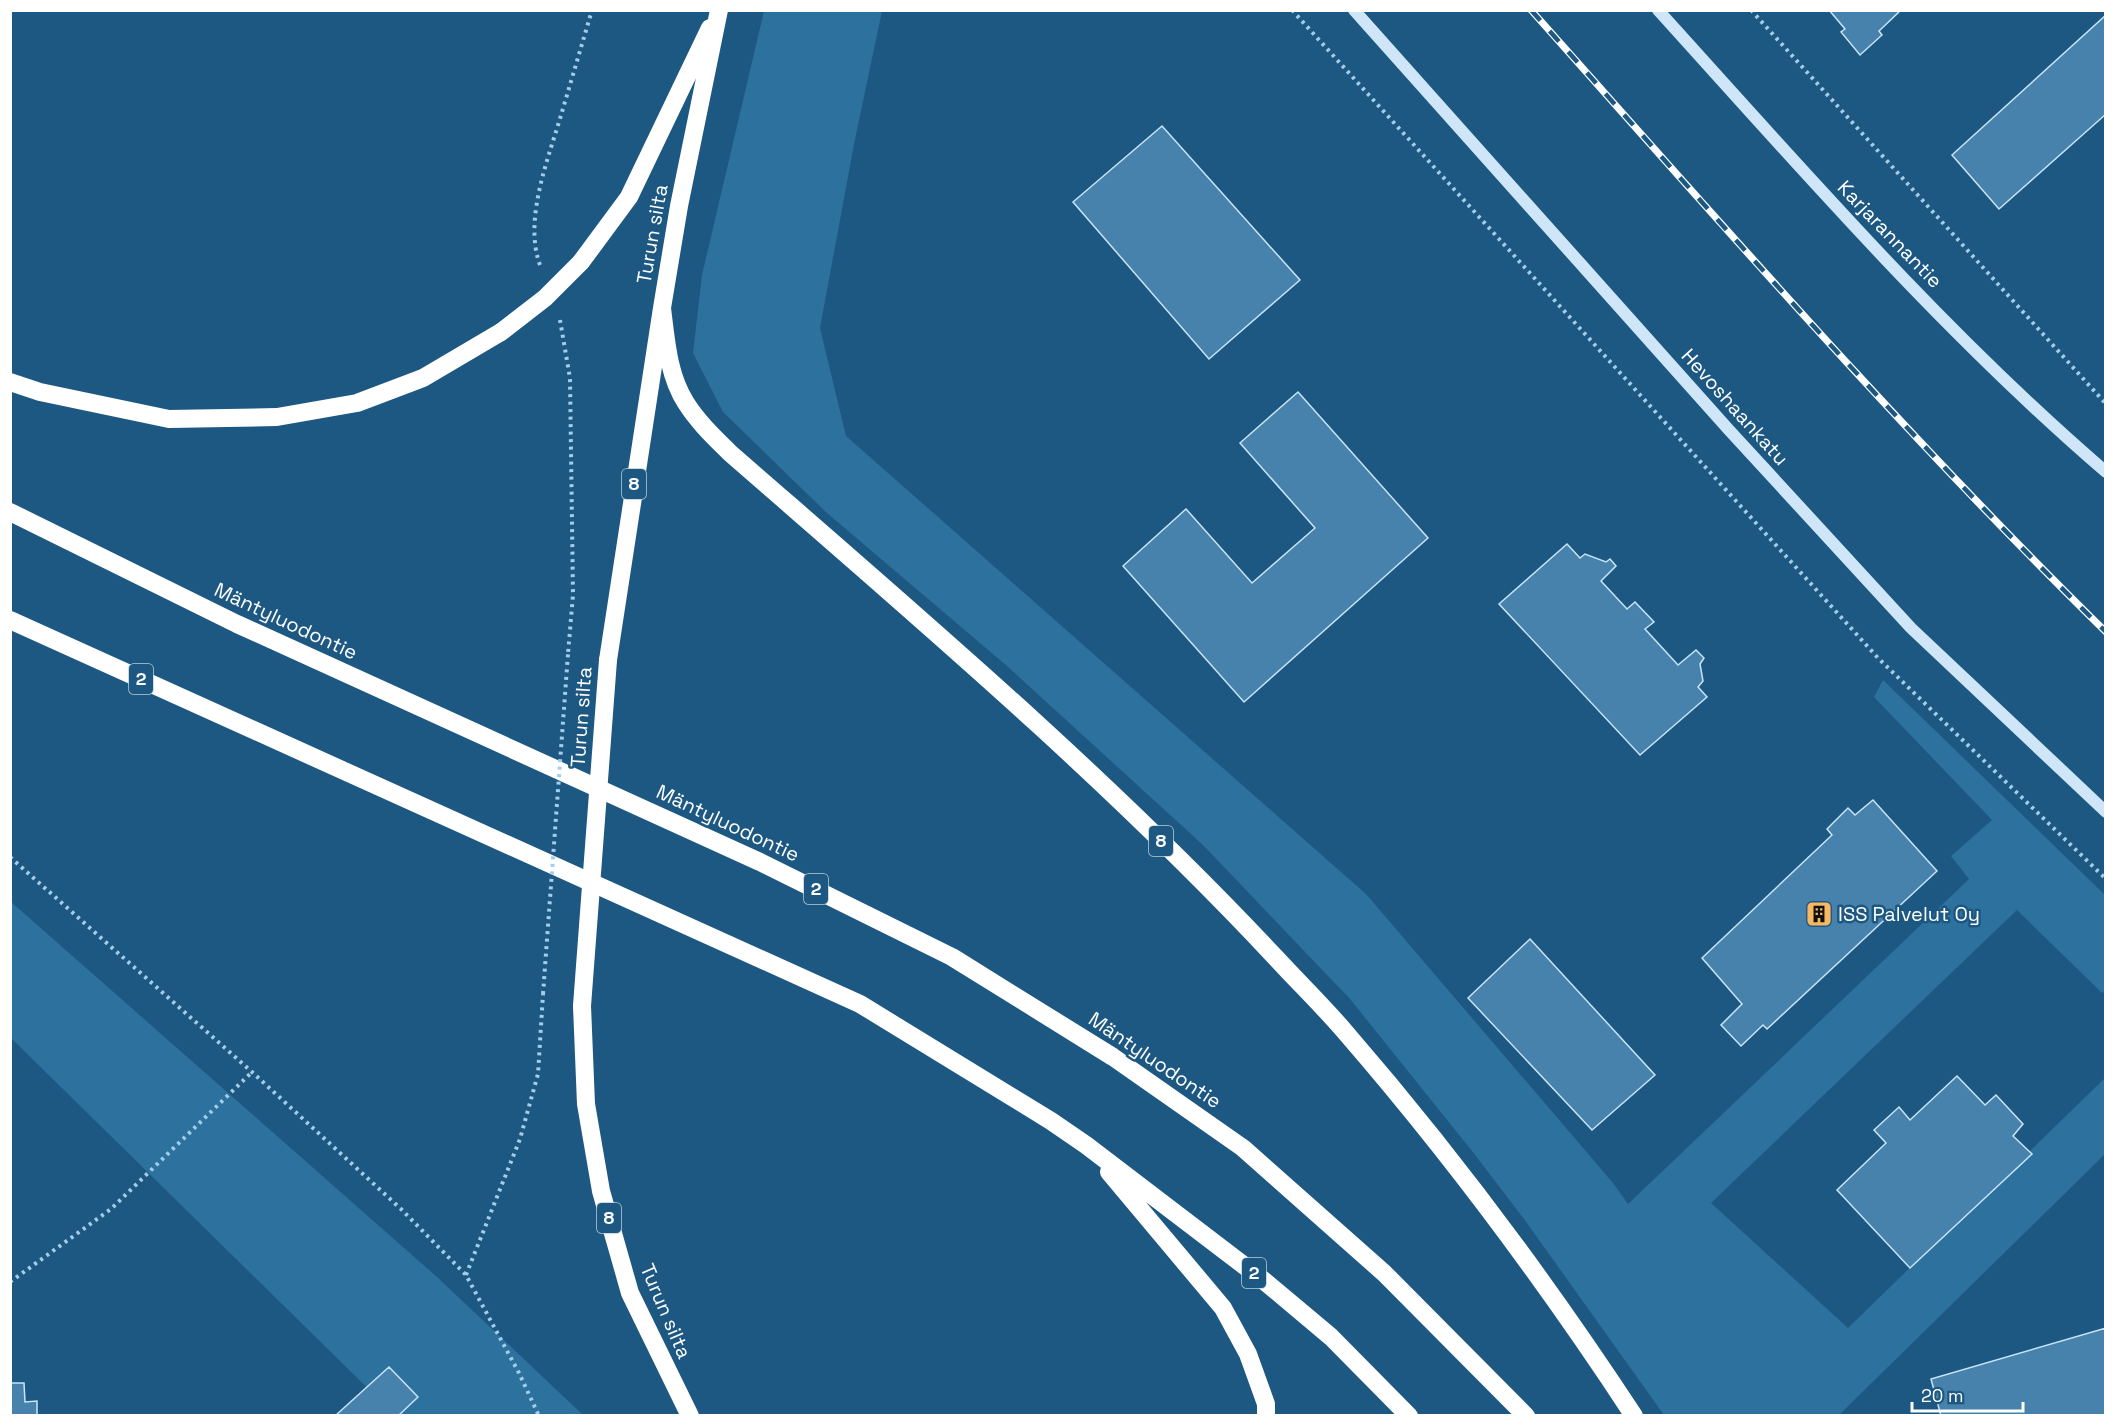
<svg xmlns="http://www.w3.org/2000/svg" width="2116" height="1426" font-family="'Space Grotesk',sans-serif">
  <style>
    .green { fill: #2d719f }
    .building { fill: #4682ab; stroke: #c8e4f7; stroke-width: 1.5 }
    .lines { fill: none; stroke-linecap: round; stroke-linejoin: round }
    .path { stroke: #a3cde9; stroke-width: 4; stroke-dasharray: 3 4.5; stroke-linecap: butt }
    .secondary { stroke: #cee6f7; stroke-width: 12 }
    .highway { stroke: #fff; stroke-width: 18 }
    .rail-casing { stroke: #fff; stroke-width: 7 }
    .rail { stroke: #1d5882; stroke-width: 4.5; stroke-dasharray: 14; stroke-linecap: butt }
    .path-bridge { stroke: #a3cde9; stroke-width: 4; stroke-dasharray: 3 4.5; stroke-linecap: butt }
    .highway-bridge { stroke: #fff; stroke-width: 18 }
    .labels { text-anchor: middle; stroke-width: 5; stroke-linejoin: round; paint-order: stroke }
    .shield { fill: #1d5882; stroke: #bbcdda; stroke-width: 1.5 }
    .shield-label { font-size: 18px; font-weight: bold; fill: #fff }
    .street-label { font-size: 20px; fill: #fff; stroke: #1d5882 }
    .poi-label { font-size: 20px; fill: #fff; stroke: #1d5882; text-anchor: start }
  </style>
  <rect width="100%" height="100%" fill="#1d5882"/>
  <path class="green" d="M764,11H882L854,144L820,328L846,436L1366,894L1613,1183L1628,1204L1969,879L1951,856L1992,820L1874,697L1883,680L2105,895V990L2102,993L2017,910L1711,1203L1848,1328L2105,1078V1154L1839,1415H1664L1524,1219L1472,1151L1350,999L1203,845L1007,666L827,513L723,412L693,353L702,275Z
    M10,901L437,1277L583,1415H395L11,1038Z"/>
  <path class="building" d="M1829,10H1901L1879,31L1882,35L1860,55L1841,32L1845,29Z
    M2106,15V114L1999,209L1952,155Z
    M1162,126L1300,280L1209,359L1073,202Z
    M1298,392L1428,538L1244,702L1123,566L1186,509L1252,583L1315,528L1240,443Z
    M1567,544L1580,558L1585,554L1606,562L1610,559L1616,566L1601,581L1627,609L1635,602L1654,622L1645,629L1678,665L1696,650L1704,658L1700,664L1703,681L1698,687L1707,697L1640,755L1499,604Z
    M1873,800L1937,871L1767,1029L1763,1025L1741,1046L1721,1025L1742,1004L1702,958L1832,835L1827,829L1848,808L1855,815Z
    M1530,939L1655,1075L1592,1130L1468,998Z
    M1957,1076L1985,1105L1996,1095L2023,1124L2013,1136L2032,1154L1910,1268L1837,1190L1886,1143L1874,1130L1899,1107L1910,1120Z
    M2106,1328V1416H1941L1931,1379Z
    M389,1367L418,1397L398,1416H335Z
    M10,1383H24L25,1402L37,1401V1416H10Z"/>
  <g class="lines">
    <path class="path" d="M1292,10L1878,658L2106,879
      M1751,10L2106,404
      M540,265C523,219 549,157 562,112C572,78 582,44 592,10
      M560,320L570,378L573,595L568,654
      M10,857L252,1072L401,1209L466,1275L519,1373L539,1416
      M466,1275L520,1139L538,1074L543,994
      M10,1282L111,1209L252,1072"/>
    <path class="secondary" d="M1354,10L1729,430L1911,628L2106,812
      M1658,10C1802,169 1943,332 2106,472"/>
    <path class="highway" d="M581,262L629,197L710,28
      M662,308C666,340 668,375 686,403C698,422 714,437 730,453C917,616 1108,778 1277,959C1300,984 1324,1007 1346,1033C1450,1153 1546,1282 1634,1416
      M10,382L40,392L169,419L277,417L357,403L423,378L501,332
      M10,512L237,624L760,862L952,957L1113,1057L1243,1148L1384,1273L1526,1416
      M10,620L860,1004L1051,1121L1086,1145L1263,1280L1331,1337L1409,1416
      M608,660L662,308L679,206L719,10
      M582,1006L586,1104L601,1191L630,1293L690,1416
      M1109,1172L1223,1308L1248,1354L1266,1404V1416"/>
    <defs>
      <path id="rail" d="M1531,10C1719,221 1904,434 2106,632"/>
    </defs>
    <use href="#rail" class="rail-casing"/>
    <use href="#rail" class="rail"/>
    <path class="path-bridge" d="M543,994L568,654"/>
    <path class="highway-bridge" d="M501,332L545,298L581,262
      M582,1006L608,660"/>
  </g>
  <defs>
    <symbol id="building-square" viewBox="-11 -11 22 22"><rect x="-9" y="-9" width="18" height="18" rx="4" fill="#f9b762" stroke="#1d5882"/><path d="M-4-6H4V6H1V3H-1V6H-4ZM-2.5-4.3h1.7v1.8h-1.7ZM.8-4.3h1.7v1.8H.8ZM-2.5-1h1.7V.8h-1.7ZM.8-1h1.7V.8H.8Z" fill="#111"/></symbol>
  </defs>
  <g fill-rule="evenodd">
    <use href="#building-square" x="1804" y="899" width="30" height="30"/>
  </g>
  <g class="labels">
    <g class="shield">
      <rect x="622" y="469" width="24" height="30" rx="4.5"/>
      <rect x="129" y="664" width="24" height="30" rx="4.5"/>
      <rect x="1149" y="826" width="24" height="30" rx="4.5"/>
      <rect x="804" y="874" width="24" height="30" rx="4.5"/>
      <rect x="597" y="1203" width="24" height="30" rx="4.5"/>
      <rect x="1242" y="1258" width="24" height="30" rx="4.5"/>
    </g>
    <g class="shield-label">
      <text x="634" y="490">8</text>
      <text x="141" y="685">2</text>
      <text x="1161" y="847">8</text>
      <text x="816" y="895">2</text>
      <text x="609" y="1224">8</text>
      <text x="1254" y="1279">2</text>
    </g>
    <g class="street-label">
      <text transform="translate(652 234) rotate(-80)" y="7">Turun silta</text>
      <text transform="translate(1890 234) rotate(46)" y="7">Karjarannantie</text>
      <text transform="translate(1735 407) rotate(48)" y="7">Hevoshaankatu</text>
      <text transform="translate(286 621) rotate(25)" y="7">Mäntyluodontie</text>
      <text transform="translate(581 717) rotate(-86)" y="7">Turun silta</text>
      <text transform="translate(728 823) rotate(25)" y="7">Mäntyluodontie</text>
      <text transform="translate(1155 1060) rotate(34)" y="7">Mäntyluodontie</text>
      <text transform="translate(666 1311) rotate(67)" y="7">Turun silta</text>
    </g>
    <g class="poi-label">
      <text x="1838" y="921">ISS Palvelut Oy</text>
    </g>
  </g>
  <rect width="2116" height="1426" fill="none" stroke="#ffffff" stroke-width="24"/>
  <path d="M1912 1402v9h111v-9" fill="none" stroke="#ffffff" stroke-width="3"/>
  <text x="1921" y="1402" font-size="18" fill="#ffffff" stroke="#1d5882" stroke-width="4.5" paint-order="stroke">20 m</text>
</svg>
